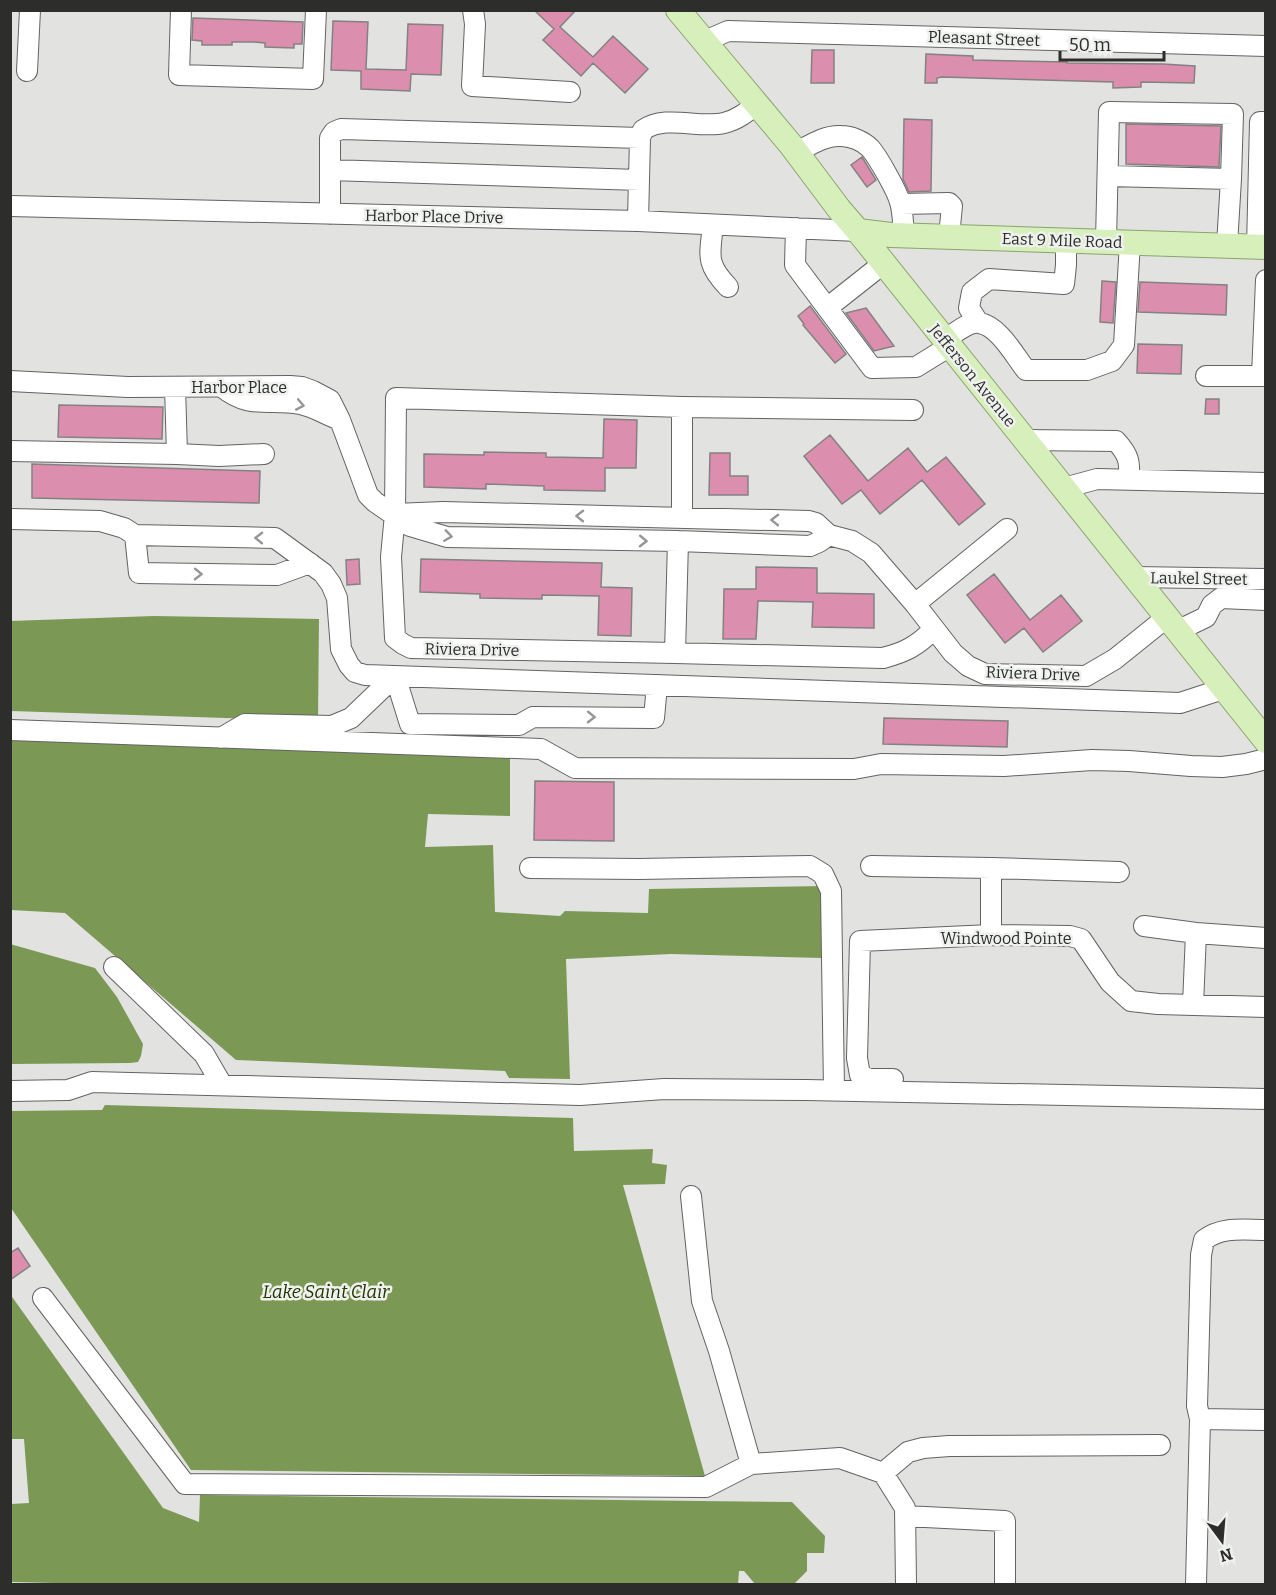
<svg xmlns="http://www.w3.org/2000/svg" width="1276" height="1595" font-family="Bitter,serif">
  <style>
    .water { fill: #7b9955 }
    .building { fill: #db8ead; stroke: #858182; stroke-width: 1.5 }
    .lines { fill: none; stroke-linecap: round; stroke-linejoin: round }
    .minor-casing { stroke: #636462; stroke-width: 22 }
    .major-casing { stroke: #8ba46c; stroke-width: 26 }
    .minor { stroke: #fff; stroke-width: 20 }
    .major { stroke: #d7efbb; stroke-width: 24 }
    .oneway { stroke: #969696 }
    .labels { text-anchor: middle; stroke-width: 5; stroke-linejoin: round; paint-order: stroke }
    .street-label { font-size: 16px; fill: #2d2e2c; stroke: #eff1ee }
    .water-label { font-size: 18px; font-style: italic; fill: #213400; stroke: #eff1ee }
  </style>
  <rect width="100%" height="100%" fill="#e2e3e0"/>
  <path class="water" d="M154,616L319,619L318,721L11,711L10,621Z
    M10,736L510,753V816L428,814L425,847L493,845L495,912L560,916L565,911L648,913L649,889L825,886L822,958L671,954L566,959L570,1079L509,1078L505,1071L236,1060L65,913L11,910Z
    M10,944L95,968L117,997L143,1044L141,1056L138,1062L130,1063L11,1064Z
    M105,1105L573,1118L574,1151L653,1149L652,1163L667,1165L665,1184L623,1185L705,1476L191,1470L11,1208V1111L102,1110Z
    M10,1294L163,1508L199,1522L200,1495L792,1502L825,1536L824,1553H807V1571L794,1584H755L744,1571H739L738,1584H98L11,1582V1504L29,1503L24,1439H11Z"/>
  <path class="building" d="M534,10H576L560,27L593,57L613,36L648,69L625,93L593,63L581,76L543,40L554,29Z
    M193,18L303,22L302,44H294V48L265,47V43L253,42H232V45H202V41L192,40Z
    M333,21L368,22L366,69L406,70L408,24L443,25L441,75L411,74L410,91L361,89V71L331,70Z
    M812,50H834V83H811Z
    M926,54L973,56V60L1067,62V63L1163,64L1195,66L1194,83L1141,82V87L1113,88V82L942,77L937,78V83H925Z
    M904,119L932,120L931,191L909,192L903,179Z
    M1126,124L1221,126L1219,167L1126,164Z
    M862,157L876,180L867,187L851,165Z
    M1102,281L1116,282L1113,323L1100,322Z
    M1140,282L1227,285L1226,315L1138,312Z
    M810,306L846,354L835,363L803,325L804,324L798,316Z
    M866,308L894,346L874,351L846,313Z
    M1138,344L1182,345L1181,374L1137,373Z
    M1206,399H1219V414H1205Z
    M59,405L163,407L162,439L58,437Z
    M604,419L637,420L636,468H605V491L544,490V486L486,484V489L424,487V454L484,455V452L546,453V457L603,458Z
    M830,435L868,481L908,448L927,472L946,457L985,504L959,525L922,480L880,514L861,490L842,504L804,456Z
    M710,453H730V476H748V495H709Z
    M32,464L260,471L259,503L32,498Z
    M359,559L360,584L347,585L346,560Z
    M421,559L602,563L601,587L632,588L631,636L598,635L599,596L542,595V599L480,598V594L420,592Z
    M756,567L817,568V593L874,594V628L812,627L813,602L758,601L756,639H723L724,589H756Z
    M994,574L1030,620L1061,595L1082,621L1043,652L1024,628L1005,643L967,595Z
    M884,718L1008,721L1007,747L883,744Z
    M535,781L614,782V841L534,840Z
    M18,1248L30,1266L10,1280V1253Z"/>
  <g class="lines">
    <defs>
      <path id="minor" d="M181,10L179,75L313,79L316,10
        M473,10L475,24L472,86L570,92
        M705,41L728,31L1266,46
        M27,71L30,10
        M797,152C810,145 825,135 841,136C851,136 863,141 870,148C878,157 897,191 900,202C903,212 903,224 904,235
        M330,170L639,180
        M1108,176L1231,179
        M901,204L949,203L952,206L949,236
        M10,206L638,221L858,231
        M330,214V138L334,132L341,129L640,138
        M638,221L640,138L643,130C666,114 698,129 724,123C737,120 747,112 757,104
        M713,225C710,255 705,263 728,287
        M796,228L795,265L872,368L916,367L950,346
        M1106,241L1109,112L1233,114L1231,179L1227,245
        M1257,247L1260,122H1266
        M1266,280L1262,376H1266
        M827,308L884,263
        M978,322L969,308L972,292L989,279L1064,284L1066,265V240
        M945,340C954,334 968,321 979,323C998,325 1015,356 1026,370H1087L1112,361L1124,345L1130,242
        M1206,376H1262
        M10,381L128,387L290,386L302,387L313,391L330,400L340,420L368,495L375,502L410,526L447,537L678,541L810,546L819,542L829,535
        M175,387L177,454
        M222,387C250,410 269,398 300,404C314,407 327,415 340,420
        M1025,440L1116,441C1129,455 1130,462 1129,480
        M10,451L177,454L219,456L264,454
        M1064,488L1097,479L1266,483
        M395,514L443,512L809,521L816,523L829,535L852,541L871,553L915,604L953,653L968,666L985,674L1086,676L1115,659L1166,618
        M682,518V407
        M10,519L100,521L124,528L135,535L275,538L323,573L331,584L337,598L341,649L349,665L355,672L365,675L1180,703L1223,689
        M135,535L139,573L277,575L310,563
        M678,541L675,653L411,648L403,644L395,638L391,557L395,514L396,398L682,407L913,410
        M1133,577L1266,579
        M915,604L1007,529
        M1177,631L1206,617L1212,605L1221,598L1266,600
        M675,653L883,658C906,652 917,646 934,629
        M10,730L541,749L575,768L854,769L881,764L1004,766L1092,760L1129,761L1191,766L1222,767L1246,764L1266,759
        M221,738L245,724L332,726L351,718L395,676L410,724L519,725L533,717L654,718L657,685
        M871,866L991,868V935
        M530,868L639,869L810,866L823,874L831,891L834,1090
        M991,868L1119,872
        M1144,926L1196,933
        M114,967L204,1054L222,1085
        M1193,1005L1196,933L1266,938
        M893,1079H870L860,1075L857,1058L860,941L991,935L1070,936L1081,939L1110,982L1131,1001L1158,1004L1266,1007
        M10,1091L68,1090L92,1082L580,1095L664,1089L806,1090L1266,1099
        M691,1196L702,1301L719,1351L751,1464L840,1458L883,1473L905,1508L906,1584
        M1266,1230C1244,1230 1222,1226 1204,1240L1201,1255L1197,1406L1200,1419L1266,1420
        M43,1298L185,1484L706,1487L751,1464
        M883,1473L908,1452L923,1448L949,1446L1160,1445
        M905,1516L1005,1521V1584
        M1196,1584L1200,1419"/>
      <path id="major" d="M678,10L791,145L839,209L858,231L1266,741
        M858,231L891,235L1266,247"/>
    </defs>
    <use href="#minor" class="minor-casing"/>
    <use href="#major" class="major-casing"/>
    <use href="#minor" class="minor"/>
    <use href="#major" class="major"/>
  </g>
  <defs><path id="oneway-chevron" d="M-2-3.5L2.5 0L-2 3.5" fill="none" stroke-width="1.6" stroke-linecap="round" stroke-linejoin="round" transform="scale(1.5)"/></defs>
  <g class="oneway">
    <use href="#oneway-chevron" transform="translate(300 405) rotate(11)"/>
    <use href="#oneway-chevron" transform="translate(580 516) rotate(-179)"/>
    <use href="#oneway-chevron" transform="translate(775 520) rotate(-179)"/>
    <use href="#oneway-chevron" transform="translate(448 536) rotate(8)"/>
    <use href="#oneway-chevron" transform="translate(259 538) rotate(-179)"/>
    <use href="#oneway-chevron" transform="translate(643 541) rotate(1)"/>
    <use href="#oneway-chevron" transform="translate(198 574) rotate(1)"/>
    <use href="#oneway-chevron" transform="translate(591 717) rotate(1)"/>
  </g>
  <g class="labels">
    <g class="street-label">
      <text transform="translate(984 38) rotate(2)" y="6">Pleasant Street</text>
      <text transform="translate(434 216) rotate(1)" y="6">Harbor Place Drive</text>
      <text transform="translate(1062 240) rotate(2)" y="6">East 9 Mile Road</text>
      <text transform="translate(973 375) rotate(51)" y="6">Jefferson Avenue</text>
      <text x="239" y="393">Harbor Place</text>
      <text transform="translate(1199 578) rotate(1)" y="6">Laukel Street</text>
      <text transform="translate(472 649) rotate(1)" y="6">Riviera Drive</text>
      <text transform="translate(1033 673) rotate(2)" y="6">Riviera Drive</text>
      <text x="1006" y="944">Windwood Pointe</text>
    </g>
    <g class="water-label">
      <text x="326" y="1298">Lake Saint Clair</text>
    </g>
  </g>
  <rect width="1276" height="1595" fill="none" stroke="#2d2e2c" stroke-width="24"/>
  <g transform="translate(1222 1541) rotate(164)" stroke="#eff1ee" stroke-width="4.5" paint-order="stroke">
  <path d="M0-4.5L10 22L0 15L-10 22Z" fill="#2d2e2c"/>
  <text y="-9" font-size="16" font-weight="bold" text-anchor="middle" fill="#2d2e2c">N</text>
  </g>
  <path d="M1060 51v9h104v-9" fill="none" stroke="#2d2e2c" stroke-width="3"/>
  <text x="1069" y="51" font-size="18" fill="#2d2e2c" stroke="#eff1ee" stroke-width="4.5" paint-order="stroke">50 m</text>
</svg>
